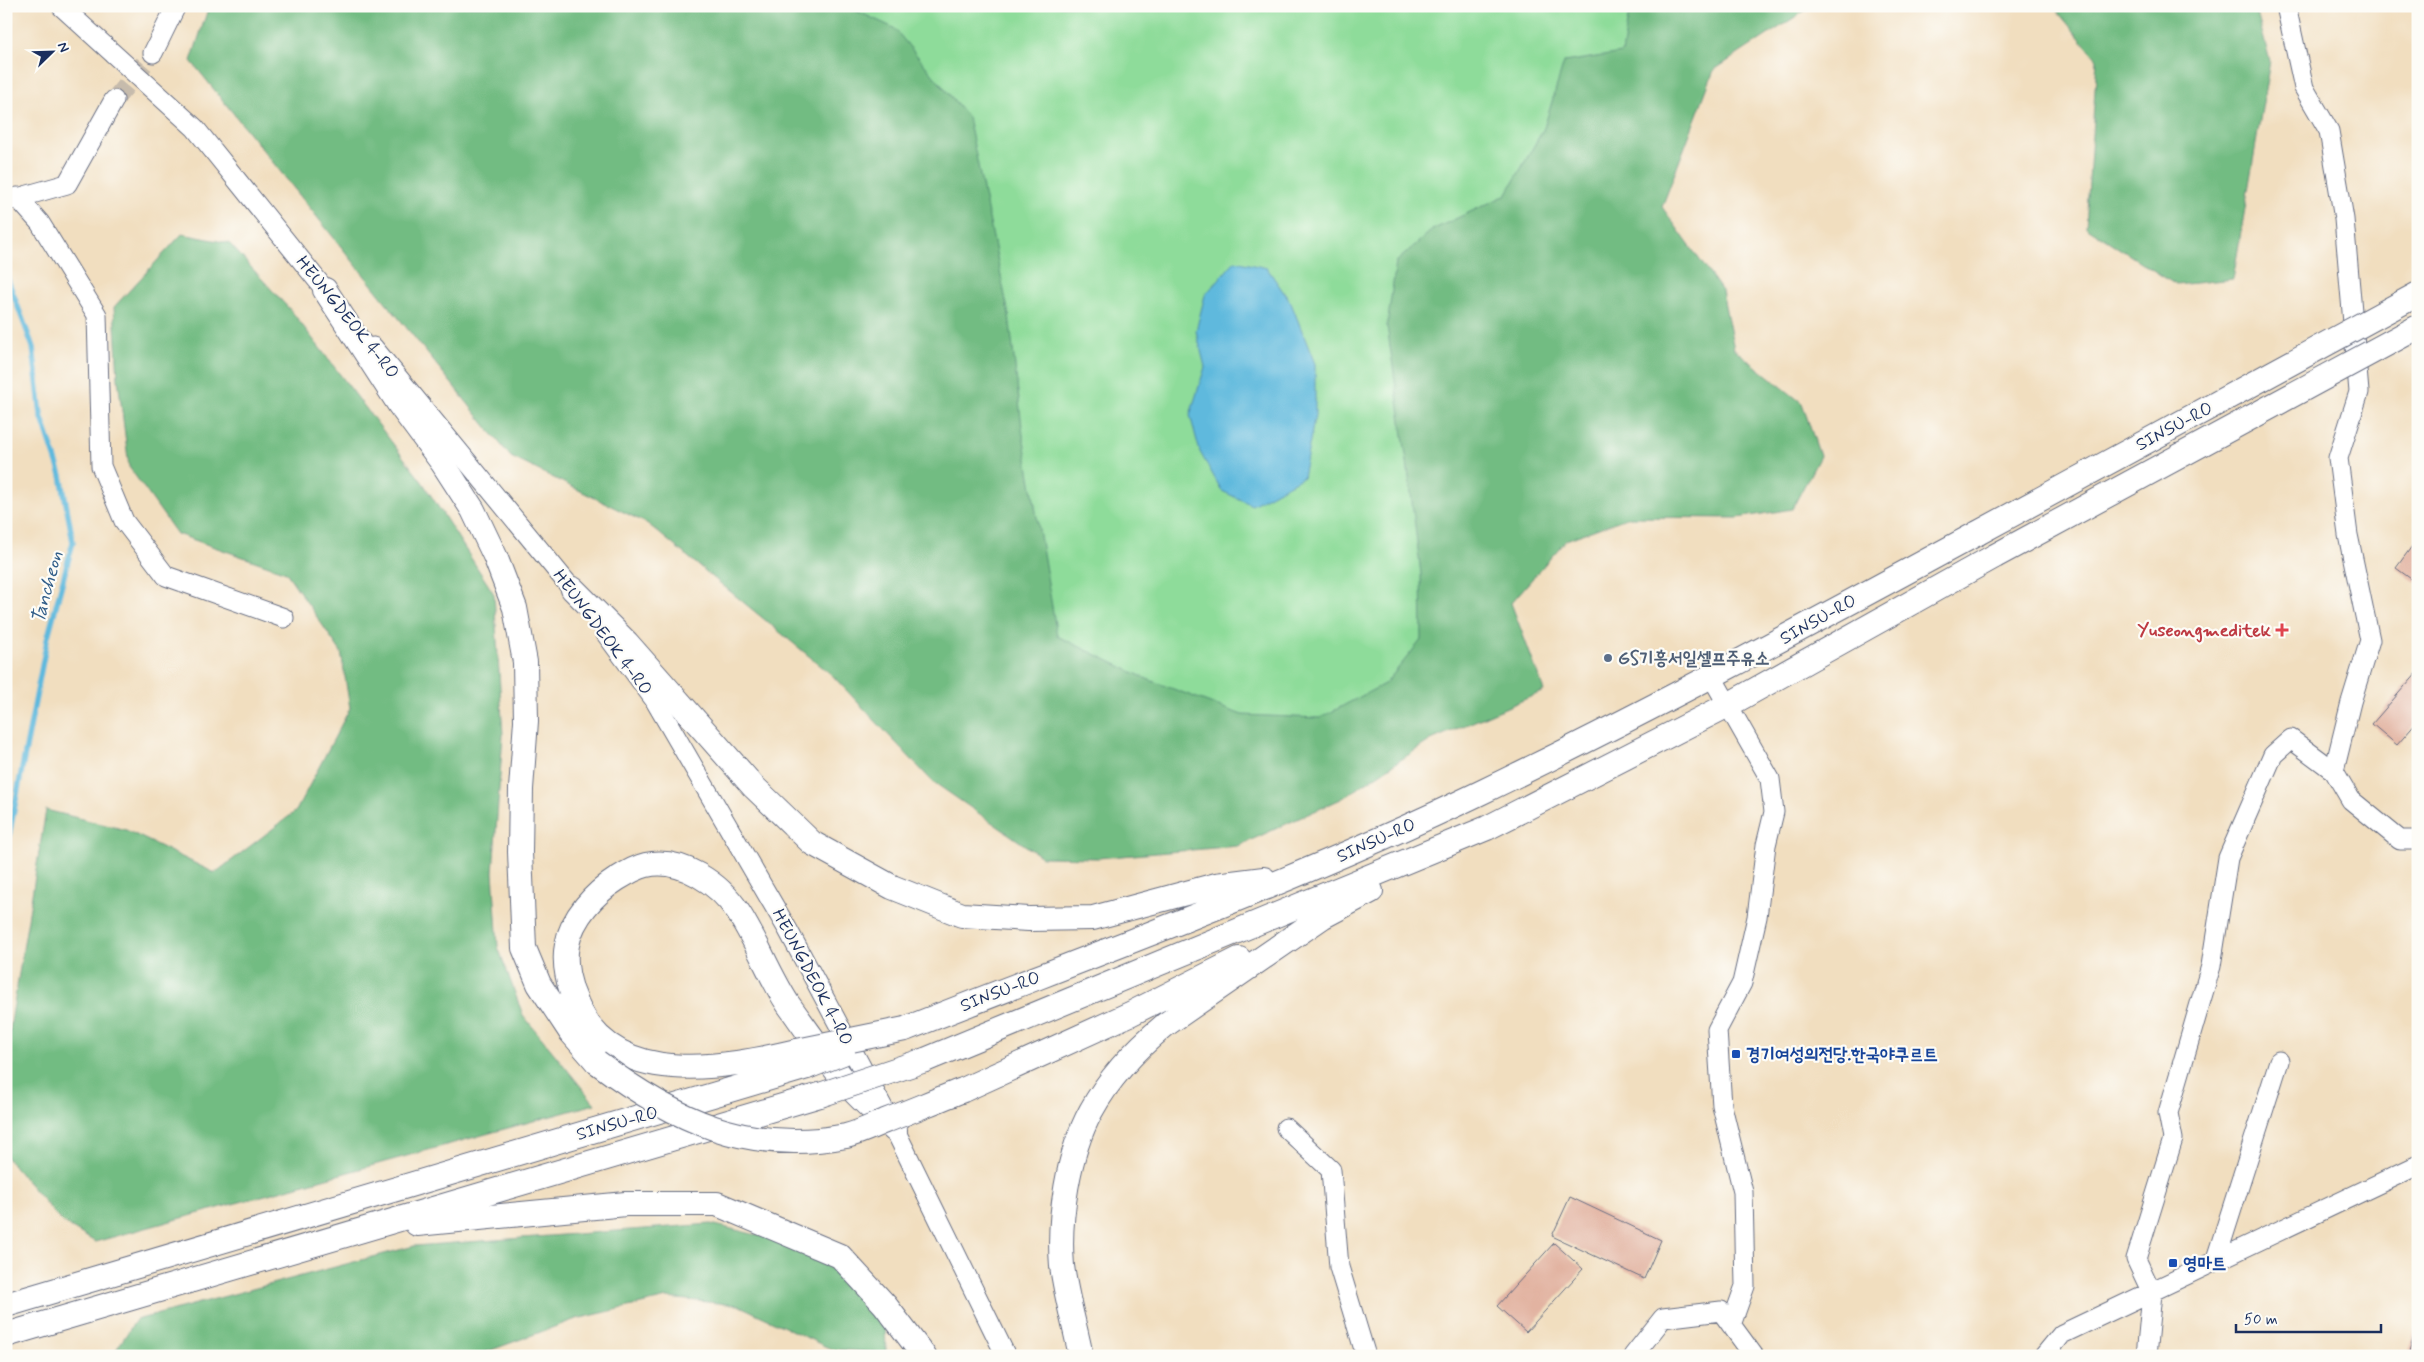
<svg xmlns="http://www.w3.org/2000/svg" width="2424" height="1362" font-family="Mynerve,'Poor Story',sans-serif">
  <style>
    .green { fill: #8edc9a; stroke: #54867c }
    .forest { fill: #72bc82; stroke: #467670 }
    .water { fill: #5fb9dd; stroke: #3d749e }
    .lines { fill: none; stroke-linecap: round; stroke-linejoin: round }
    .stream { stroke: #5fb9dd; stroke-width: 5.5 }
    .building { fill: #e2b3a1 }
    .minor-tunnel { stroke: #c6bbac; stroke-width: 19; stroke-dasharray: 19 9; stroke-linecap: butt }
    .minor-casing { stroke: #666c80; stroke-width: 21 }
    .major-casing { stroke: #666c80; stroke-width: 26 }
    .minor { stroke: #fff; stroke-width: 19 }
    .major { stroke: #fff; stroke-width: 24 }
    .major-bridge-casing { stroke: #666c80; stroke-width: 26; stroke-linecap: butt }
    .major-bridge { stroke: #fff; stroke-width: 24 }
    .health-dot { fill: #e0444e; stroke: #fdfcf7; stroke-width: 2 }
    .service-dot { fill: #5c6f8a; stroke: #fdfcf7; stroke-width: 2 }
    .transit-dot { fill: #1a4fb4; stroke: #fdfcf7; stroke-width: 2 }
    .labels { text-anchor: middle; stroke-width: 4.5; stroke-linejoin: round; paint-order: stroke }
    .street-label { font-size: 18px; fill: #1b2f5e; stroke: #fdfcf7 }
    .health-label { font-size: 18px; font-weight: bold; fill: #be3a42; stroke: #fdfcf7; text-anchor: end }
    .service-label { font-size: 18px; font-weight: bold; fill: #4e5e75; stroke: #fdfcf7; text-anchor: start }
    .transit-label { font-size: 18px; font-weight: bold; fill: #164399; stroke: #fdfcf7; text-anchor: start }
    .water-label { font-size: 19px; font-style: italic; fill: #335f8a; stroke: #fdfcf7 }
  </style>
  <rect width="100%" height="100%" fill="#fdfcf7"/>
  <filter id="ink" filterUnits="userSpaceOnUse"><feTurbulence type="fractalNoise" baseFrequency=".02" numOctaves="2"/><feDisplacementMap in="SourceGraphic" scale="10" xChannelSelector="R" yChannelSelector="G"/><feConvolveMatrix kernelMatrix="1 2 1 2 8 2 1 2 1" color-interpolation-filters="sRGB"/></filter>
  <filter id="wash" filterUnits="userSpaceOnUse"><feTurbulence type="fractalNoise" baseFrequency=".0096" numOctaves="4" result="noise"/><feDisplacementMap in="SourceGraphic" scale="20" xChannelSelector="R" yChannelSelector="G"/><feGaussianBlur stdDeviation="1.12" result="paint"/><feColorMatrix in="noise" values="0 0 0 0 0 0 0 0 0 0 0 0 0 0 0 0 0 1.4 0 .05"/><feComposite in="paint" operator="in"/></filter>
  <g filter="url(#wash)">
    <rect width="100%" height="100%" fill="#f1debf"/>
    <path class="green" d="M685,6H1745L1692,56L1426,709L1176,751L1008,597Z"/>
    <path class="forest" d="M209,6H782L788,9L846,6L894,28L968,117L1009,315L1023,435L1057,636L1147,679L1242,715L1320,718L1386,683L1422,639L1421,574L1407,462L1387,326L1396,262L1432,230L1506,195L1544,128L1564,62L1622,53L1630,6H1812L1714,70L1662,207L1722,291L1734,349L1802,403L1820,456L1792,509L1738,518L1629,517L1566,540L1511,603L1544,691L1431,740L1341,799L1238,846L1098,858L1042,857L932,781L832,675L648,524L511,457L191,61Z
      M2053,6H2255L2270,61L2233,279L2176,285L2086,227L2097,59Z
      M182,234L229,243L293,313L423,483L494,594L503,735L493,872L498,947L523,1015L595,1104L95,1242L62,1222L6,1157V1065L11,1022L46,810L126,830L215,873L296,811L350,708L341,652L286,572L177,534L129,467L118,379L114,307Z
      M711,1224L794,1244L849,1279L885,1322L886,1353L831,1349L738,1305L667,1298L576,1319L475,1356H112L136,1320L414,1246Z"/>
    <path class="water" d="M1235,261L1267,268L1291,303L1315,364V415L1303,477L1252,505L1222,491L1200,452L1190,415L1205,367L1196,331L1205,295Z"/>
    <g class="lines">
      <path class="stream" d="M6,275L33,347L41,415L61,475L73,542L47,640L6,851"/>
    </g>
    <g id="blocks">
      <path class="building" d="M2418,538V584L2396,568Z
        M2418,671V721L2397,745L2372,724Z
        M1570,1197L1661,1240L1644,1279L1552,1236Z
        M1554,1243L1583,1269L1526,1332L1497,1306Z
        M2417,1326L2418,1356H2408Z"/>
    </g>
  </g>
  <g filter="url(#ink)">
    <use href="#blocks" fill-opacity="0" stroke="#666c80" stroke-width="1"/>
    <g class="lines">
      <path class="minor-tunnel" d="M114,100L153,53"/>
      <defs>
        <path id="minor" d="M61,6L195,128L334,301
          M2286,6L2304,88L2329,131L2344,219L2359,392L2338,458L2348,535L2370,640L2351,702L2334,771
          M153,53L176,6
          M17,197L40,223L97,315L101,466L124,521L166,576L284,618
          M7,201L67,184L114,100
          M373,347L581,600
          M606,634L654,699L788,930L895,1130L1006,1356
          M1712,677L1770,779L1774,812L1766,845L1757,917L1742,983L1717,1030L1722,1106L1743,1192L1745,1286L1731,1325
          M1286,1128L1331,1170L1339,1267L1366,1356
          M2216,1259L2279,1061
          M1633,1356L1663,1318L1721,1311L1754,1356
          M2044,1356L2062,1334L2418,1165
          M2146,1356L2152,1293L2136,1259L2173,1139L2168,1113L2211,966L2228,858L2273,755L2291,739L2334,771L2351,800L2400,840H2418"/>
        <path id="major" d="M325,290L399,404L442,462L473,510L495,556L515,608L525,662L526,721L521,789L520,852L524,948L539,984L570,1031L597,1062
          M573,589L627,643L753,786L812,843L892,887L962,915L1029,919L1093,918L1216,885L1264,879
          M905,1029C1098,953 1295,882 1482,792C1650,711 1814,622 1978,533
          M797,1051C725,1068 613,1090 577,1004C569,987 563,964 567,945C572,917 595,893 617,879C625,874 637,867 646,865C681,857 720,884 738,912C757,941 769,975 788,1004C806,1029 824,1055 843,1079C858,1098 878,1114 895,1130
          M925,1060L1487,828L1728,705L1995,556
          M963,1090L1130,1014L1239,959
          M417,1224L626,1204H717L840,1256L885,1305L924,1356
          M6,1305L807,1067
          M6,1335L820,1095
          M1081,1356C1075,1326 1066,1296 1062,1266C1058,1219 1068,1153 1091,1111C1109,1078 1136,1049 1165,1025L1322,917L1371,891"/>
      </defs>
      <use href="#minor" class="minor-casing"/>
      <use href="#major" class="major-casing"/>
      <use href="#minor" class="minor"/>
      <use href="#major" class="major"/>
      <defs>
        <path id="major-bridge" d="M1978,533L2418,294
          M1995,556L2418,327
          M797,1051L905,1029
          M597,1062C674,1120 748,1155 846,1136C859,1133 873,1126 885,1121C911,1111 937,1100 963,1090
          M807,1067L843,1053
          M820,1095L925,1060"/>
      </defs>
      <use href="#major-bridge" class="major-bridge-casing"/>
      <use href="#major-bridge" class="major-bridge"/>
    </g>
  </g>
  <path class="health-dot" d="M2279.5 622.5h5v5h5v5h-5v5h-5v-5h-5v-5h5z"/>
  <circle class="service-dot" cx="1608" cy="658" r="5"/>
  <g class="transit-dot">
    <rect x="1731" y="1049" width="10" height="10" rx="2.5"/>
    <rect x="2168" y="1258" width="10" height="10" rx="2.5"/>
  </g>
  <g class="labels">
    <g class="street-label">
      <text transform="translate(348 317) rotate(51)" y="6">HEUNGDEOK 4-RO</text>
      <text transform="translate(2174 426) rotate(-28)" y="6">SINSU-RO</text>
      <text transform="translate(1818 619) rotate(-29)" y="6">SINSU-RO</text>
      <text transform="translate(603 632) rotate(53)" y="6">HEUNGDEOK 4-RO</text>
      <text transform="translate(1376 840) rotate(-24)" y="6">SINSU-RO</text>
      <text transform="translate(813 977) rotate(62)" y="6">HEUNGDEOK 4-RO</text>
      <text transform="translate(1000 991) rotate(-21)" y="6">SINSU-RO</text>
      <text transform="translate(617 1123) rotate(-16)" y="6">SINSU-RO</text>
    </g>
    <g class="health-label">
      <text x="2271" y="636">Yuseongmeditek</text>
    </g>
    <g class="service-label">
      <text x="1618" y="664">GS기흥서일셀프주유소</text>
    </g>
    <g class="transit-label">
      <text x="1746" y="1060">경기여성의전당.한국야쿠르트</text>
      <text x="2183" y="1269">영마트</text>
    </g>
    <g class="water-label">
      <text transform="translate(46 587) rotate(-75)" y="7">Tancheon</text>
    </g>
  </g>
  <rect width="2424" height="1362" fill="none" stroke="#fdfcf7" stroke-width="25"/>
  <g transform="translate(52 52) rotate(67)" stroke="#fdfcf7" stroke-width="4" paint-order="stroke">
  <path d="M0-4L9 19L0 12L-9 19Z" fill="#1b2f5e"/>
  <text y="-8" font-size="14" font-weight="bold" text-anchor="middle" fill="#1b2f5e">N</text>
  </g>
  <path d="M2236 1324v8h145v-8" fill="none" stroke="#1b2f5e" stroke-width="2.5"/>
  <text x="2244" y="1324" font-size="15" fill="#1b2f5e" stroke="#fdfcf7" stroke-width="4" paint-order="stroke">50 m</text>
</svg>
